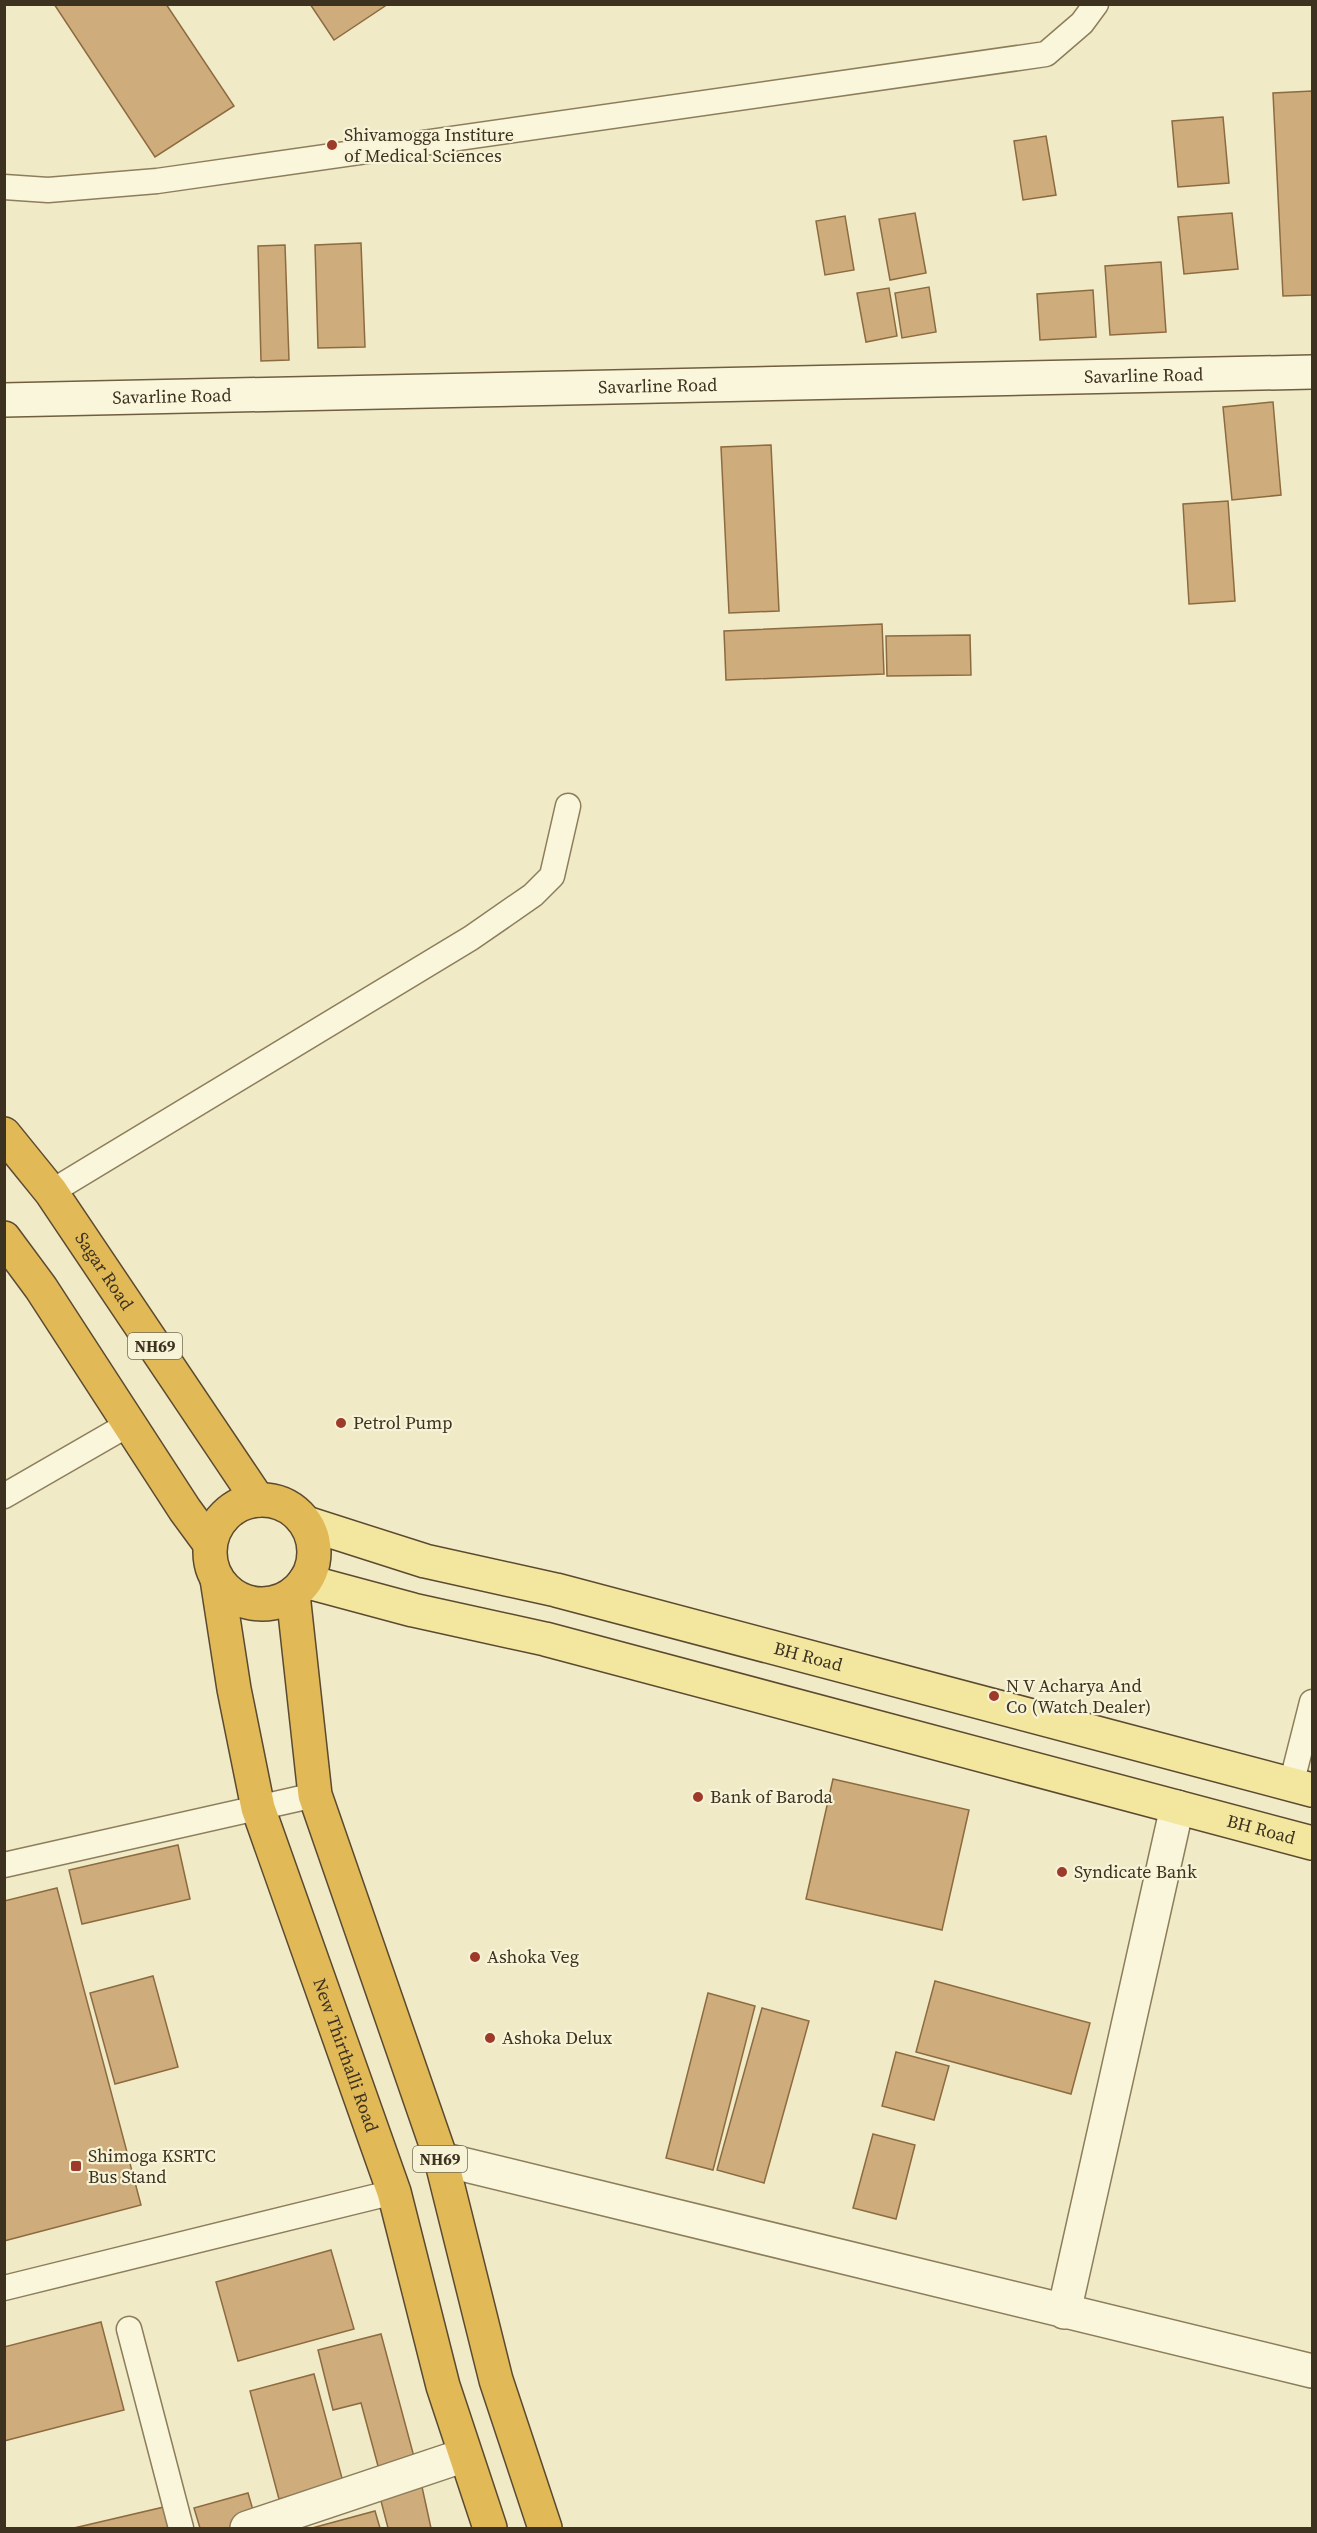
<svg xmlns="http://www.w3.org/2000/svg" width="1317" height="2533" font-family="'Source Serif 4',serif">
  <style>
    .building { fill: #cfac7c; stroke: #8d6b40; stroke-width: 1.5 }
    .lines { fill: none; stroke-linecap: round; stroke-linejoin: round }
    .lane-casing { stroke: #8d7d5b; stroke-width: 27 }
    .street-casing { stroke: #8d7d5b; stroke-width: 36 }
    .secondary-casing { stroke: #6f5e3f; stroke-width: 36 }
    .primary-casing { stroke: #5b4a30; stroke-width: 36 }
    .highway-casing { stroke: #5b4a30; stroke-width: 36 }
    .lane { stroke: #faf6db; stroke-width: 24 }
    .street { stroke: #faf6db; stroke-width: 33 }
    .secondary { stroke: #faf6db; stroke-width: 33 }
    .primary { stroke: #f3e69f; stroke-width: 33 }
    .highway { stroke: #e1b957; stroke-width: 33 }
    .poi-dot { fill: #9e3a29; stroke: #f7f3d7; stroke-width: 2 }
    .labels { text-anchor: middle; stroke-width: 4.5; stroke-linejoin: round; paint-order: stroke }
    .shield { fill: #f7f3d7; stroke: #756c57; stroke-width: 1.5 }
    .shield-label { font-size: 16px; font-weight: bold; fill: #3d3220 }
    .poi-label { font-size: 18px; fill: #3d3220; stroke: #f7f3d7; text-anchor: start }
    .street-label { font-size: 18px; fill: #3d3220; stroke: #f7f3d7 }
  </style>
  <rect width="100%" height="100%" fill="#f0eac7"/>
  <path class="building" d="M54,4H166L234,106L155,157Z
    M310,4H388L334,40Z
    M1312,91V295L1283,296L1273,93Z
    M1223,117L1229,183L1178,187L1172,121Z
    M1046,136L1056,195L1023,200L1014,141Z
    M915,213L926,273L890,280L879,219Z
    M1232,213L1238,269L1184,274L1178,217Z
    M845,216L854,270L825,275L816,221Z
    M361,243L365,347L318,348L315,245Z
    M285,245L289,360L261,361L258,246Z
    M1161,262L1166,332L1110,335L1105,266Z
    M929,287L936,332L902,338L895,293Z
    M889,288L897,336L866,342L857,293Z
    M1093,290L1096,337L1040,340L1037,294Z
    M1273,402L1281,495L1232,500L1223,407Z
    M771,445L779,611L729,613L721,447Z
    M1228,501L1235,601L1189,604L1183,504Z
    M882,624L884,674L726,680L724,631Z
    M970,635L971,675L887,676L886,636Z
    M833,1779L969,1810L942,1930L806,1899Z
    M178,1845L190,1899L82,1924L69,1870Z
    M57,1888L141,2205L4,2241V1901Z
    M153,1976L178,2067L115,2084L90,1993Z
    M935,1981L1090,2023L1071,2094L916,2052Z
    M708,1993L755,2006L713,2170L666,2158Z
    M762,2008L809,2021L764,2183L717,2170Z
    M896,2052L949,2066L934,2120L882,2106Z
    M873,2134L915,2145L896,2219L853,2208Z
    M331,2250L354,2329L238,2361L216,2282Z
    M101,2322L124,2410L4,2441V2347Z
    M381,2334L417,2468L381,2477L361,2403L333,2410L318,2350Z
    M314,2374L343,2482L279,2499L250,2391Z
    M422,2487L431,2528H388L380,2497Z
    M248,2493L257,2524L241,2528H200L194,2508Z
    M164,2507L170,2528H74Z
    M375,2511L380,2528H312Z"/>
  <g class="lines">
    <defs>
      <path id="lane" d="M4,187L48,190L157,181L1046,54L1082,23L1096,4
        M51,1192L471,938L533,895L552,876L568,806
        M4,1496L129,1424
        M1291,1785L1312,1702
        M4,1865L315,1795
        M4,2288L394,2192
        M129,2329L181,2528"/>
      <path id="street" d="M441,2159L1312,2371
        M1064,2312L1177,1807
        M247,2528L465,2455"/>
      <g id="secondary">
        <path id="s1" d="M4,400L1312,372"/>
      </g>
      <g id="primary">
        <path id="s2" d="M306,1523L425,1561L556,1590L1312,1790"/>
        <path id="s3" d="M305,1581L413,1610L545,1639L1312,1843"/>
      </g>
      <g id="highway">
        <path id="s4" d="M4,1134L51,1192L258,1500"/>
        <path d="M4,1238L41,1288L185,1510L210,1544"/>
        <circle cx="262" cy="1552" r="52"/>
        <path id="s5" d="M217,1579L234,1689L258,1808L394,2192L443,2386L490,2528"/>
        <path d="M293,1594L315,1795L441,2159L496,2380L545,2528"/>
      </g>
    </defs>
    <use href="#lane" class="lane-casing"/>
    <use href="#street" class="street-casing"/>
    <use href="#secondary" class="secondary-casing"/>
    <use href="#primary" class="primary-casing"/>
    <use href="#highway" class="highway-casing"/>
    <use href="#lane" class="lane"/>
    <use href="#street" class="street"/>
    <use href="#secondary" class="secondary"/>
    <use href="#primary" class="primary"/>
    <use href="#highway" class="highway"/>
  </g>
  <g class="poi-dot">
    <circle cx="332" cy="145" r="6"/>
    <circle cx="341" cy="1423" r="6"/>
    <circle cx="994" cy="1696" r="6"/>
    <circle cx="698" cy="1797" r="6"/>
    <circle cx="1062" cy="1872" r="6"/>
    <circle cx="475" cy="1957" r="6"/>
    <circle cx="490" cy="2038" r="6"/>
    <rect x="70" y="2160" width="12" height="12" rx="3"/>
  </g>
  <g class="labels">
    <g class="shield">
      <rect x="128" y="1333" width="54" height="26" rx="4.5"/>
      <rect x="413" y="2146" width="54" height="26" rx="4.5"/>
    </g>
    <g class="shield-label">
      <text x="155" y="1352">NH69</text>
      <text x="440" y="2165">NH69</text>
    </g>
    <g class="poi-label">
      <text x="344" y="141">Shivamogga Institure<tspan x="344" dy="21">of Medical Sciences</tspan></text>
      <text x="353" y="1429">Petrol Pump</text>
      <text x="1006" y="1692">N V Acharya And<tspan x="1006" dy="21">Co (Watch Dealer)</tspan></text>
      <text x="710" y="1803">Bank of Baroda</text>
      <text x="1074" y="1878">Syndicate Bank</text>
      <text x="487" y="1963">Ashoka Veg</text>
      <text x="502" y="2044">Ashoka Delux</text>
      <text x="88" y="2162">Shimoga KSRTC<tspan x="88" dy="21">Bus Stand</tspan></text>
    </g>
    <g class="street-label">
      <text dy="6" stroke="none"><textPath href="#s1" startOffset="1140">Savarline Road</textPath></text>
      <text dy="6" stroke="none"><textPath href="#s1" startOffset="654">Savarline Road</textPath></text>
      <text dy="6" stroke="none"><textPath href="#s1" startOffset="168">Savarline Road</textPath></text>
      <text dy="6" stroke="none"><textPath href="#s4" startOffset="170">Sagar Road</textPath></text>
      <text dy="6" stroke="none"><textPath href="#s2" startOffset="520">BH Road</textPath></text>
      <text dy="6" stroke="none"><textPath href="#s3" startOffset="988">BH Road</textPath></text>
      <text dy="6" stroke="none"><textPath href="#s5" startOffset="495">New Thirthalli Road</textPath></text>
    </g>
  </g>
  <rect width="1317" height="2533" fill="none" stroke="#3d3220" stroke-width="12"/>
</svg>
